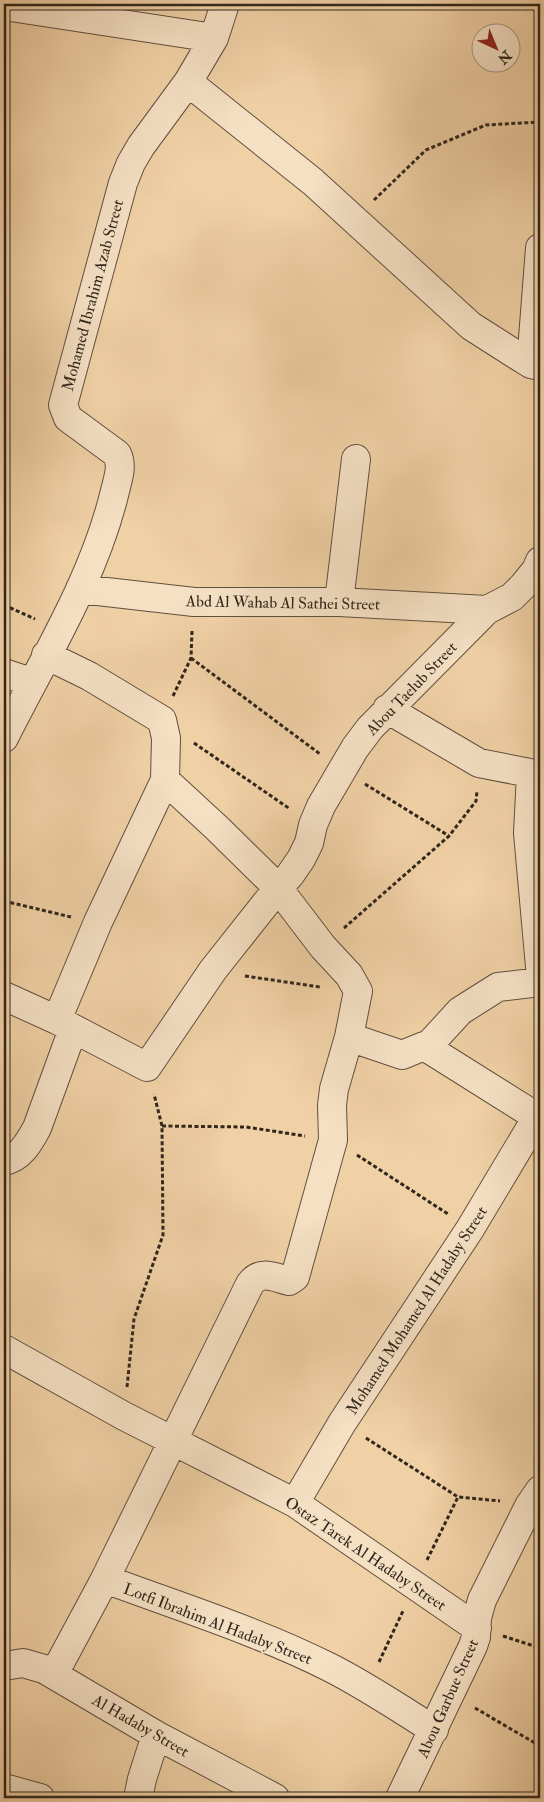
<svg xmlns="http://www.w3.org/2000/svg" width="544" height="1802" font-family="'IM FELL Double Pica',serif">
  <style>
    .lines { fill: none; stroke-linecap: round; stroke-linejoin: round }
    .minor-casing { stroke: #60503e; stroke-width: 30 }
    .path { stroke: #30261c; stroke-width: 3; stroke-dasharray: 4 2.5; stroke-linecap: butt }
    .minor { stroke: #f5e0c4; stroke-width: 28 }
    .labels { text-anchor: middle; stroke-width: 4; stroke-linejoin: round; paint-order: stroke }
    .street-label { font-size: 16px; fill: #30261c; stroke: #f5e0c4 }
  </style>
  <rect width="100%" height="100%" fill="#f0d0a5"/>
  <filter id="stains"><feTurbulence type="fractalNoise" baseFrequency=".004" numOctaves="4"/><feColorMatrix values="0 0 0 0 .2 0 0 0 0 .09 0 0 0 0 .02 0 0 0 .5 -.17"/></filter>
  <radialGradient id="worn" r=".72"><stop offset=".6" stop-color="#630" stop-opacity="0"/><stop offset="1" stop-color="#630" stop-opacity=".3"/></radialGradient>
  <g class="lines">
    <defs>
      <path id="minor" d="M4,6L214,38
        M188,82L313,182L471,326L518,356L531,364L540,366
        M531,364L540,248
        M80,589L194,602H339L487,610
        M339,602L356,459
        M46,655L89,676L162,720L166,738L165,780L98,922L57,1020
        M4,673L31,682
        M387,709L479,763L540,775
        M4,738C44,658 94,579 115,491C118,478 123,466 117,454L68,418L63,405L123,183L131,163L141,146L188,82L214,38L225,4
        M531,774L528,833L540,967
        M4,996L57,1020L147,1067L213,970L278,888L290,875L301,859L309,843L313,825L321,806L355,748L370,728L487,610L512,597L523,586L536,570L540,561
        M427,1047L460,1011L498,987L540,982
        M4,1161C21,1158 29,1142 37,1128L73,1029
        M4,1349L124,1416L295,1503L477,1628
        M295,1503L342,1423L470,1229L537,1117L424,1046L402,1055L349,1037
        M105,1579C180,1607 257,1631 329,1667C365,1685 399,1708 434,1730
        M4,1666L23,1663L44,1669L156,1735L275,1798
        M54,1674L105,1579L250,1284C261,1269 275,1278 289,1281L295,1277L333,1140L332,1105L334,1089L349,1037L358,991L349,975L323,947L278,888L217,828L165,780
        M4,1788L40,1798
        M138,1798L142,1779L156,1735
        M400,1798L473,1646L476,1637L477,1618L482,1600L529,1506L540,1490"/>
    </defs>
    <use href="#minor" class="minor-casing"/>
    <path class="path" d="M374,200L426,150L486,125L540,122
      M4,605L35,619
      M191,658L320,754
      M173,696L191,658L192,631
      M194,743L290,809
      M365,784L449,836
      M4,901L71,917
      M344,928L449,836L476,801L477,791
      M245,976L320,987
      M162,1126L246,1127L305,1136
      M357,1155L448,1214
      M127,1387L134,1319L163,1235L162,1126L154,1094
      M366,1438L458,1497L500,1501
      M427,1560L458,1497
      M503,1636L540,1648
      M379,1662L403,1611
      M475,1708L540,1746"/>
    <use href="#minor" class="minor"/>
  </g>
  <g class="labels">
    <g class="street-label">
      <text transform="translate(92 295) rotate(-75)" y="6">Mohamed Ibrahim Azab Street</text>
      <text transform="translate(283 602) rotate(1)" y="6">Abd Al Wahab Al Sathei Street</text>
      <text transform="translate(411 688) rotate(-46)" y="6">Abou Taelub Street</text>
      <text transform="translate(416 1310) rotate(-57)" y="6">Mohamed Mohamed Al Hadaby Street</text>
      <text transform="translate(366 1553) rotate(34)" y="6">Ostaz Tarek Al Hadaby Street</text>
      <text transform="translate(218 1623) rotate(21)" y="6">Lotfi Ibrahim Al Hadaby Street</text>
      <text transform="translate(447 1698) rotate(-66)" y="6">Abou Garbue Street</text>
      <text transform="translate(141 1725) rotate(30)" y="6">Al Hadaby Street</text>
    </g>
  </g>
  <rect width="544" height="1802" fill="none" stroke="#f0d0a5" stroke-width="20"/>
  <rect x="5" y="5" width="534" height="1792" fill="none" stroke="#30261c" stroke-width="2.5"/>
  <rect x="10" y="10" width="524" height="1782" fill="none" stroke="#30261c"/>
  <g transform="translate(496 48) rotate(136)"><circle r="24" fill="#f5e0c4" stroke="#a69681"/>
  <path d="M0-4L9 19L0 12L-9 19Z" fill="#8f2418"/>
  <text y="-8" font-size="14" font-weight="bold" text-anchor="middle" fill="#30261c">N</text>
  </g>
  <rect width="100%" height="100%" filter="url(#stains)"/>
  <rect width="100%" height="100%" fill="url(#worn)"/>
</svg>
